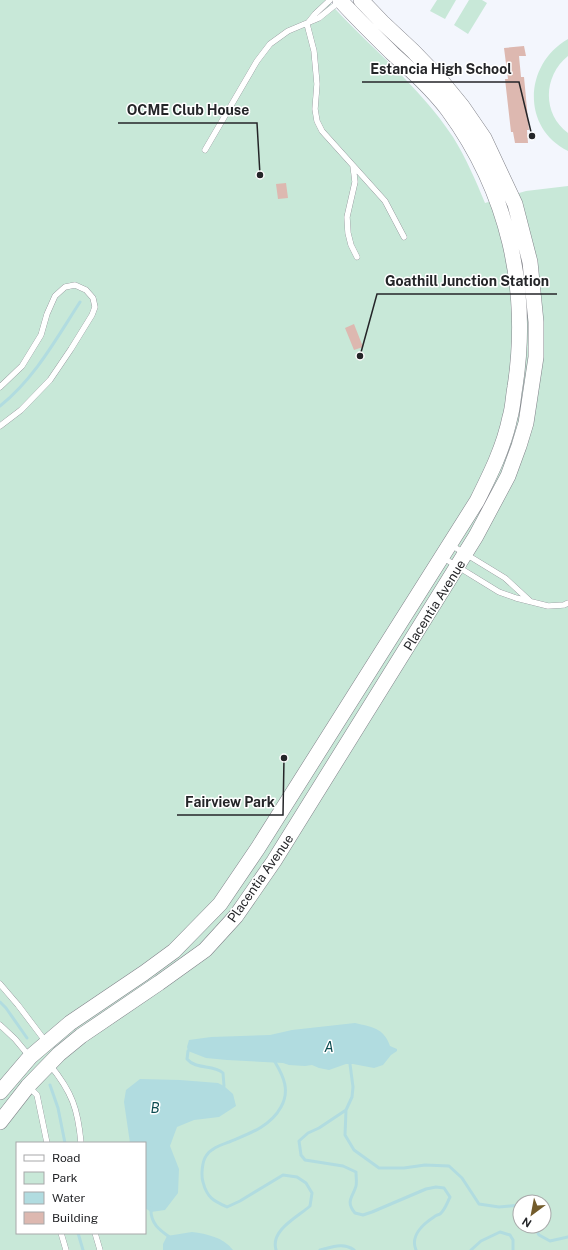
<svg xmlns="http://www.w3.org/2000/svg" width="568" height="1250" font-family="'Public Sans',sans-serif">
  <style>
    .green { fill: #c8e8d8; fill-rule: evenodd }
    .water { fill: #b1dce0 }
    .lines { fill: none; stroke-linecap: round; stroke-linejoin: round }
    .stream { stroke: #b1dce0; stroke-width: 3 }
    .building { fill: #ddb8b0 }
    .service-casing { stroke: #808289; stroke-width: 6 }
    .secondary-casing { stroke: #808289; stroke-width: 16 }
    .service { stroke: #fff; stroke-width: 5.5 }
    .secondary { stroke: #fff; stroke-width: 15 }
    .labels { text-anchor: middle; stroke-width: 3; stroke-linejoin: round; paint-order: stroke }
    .street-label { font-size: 13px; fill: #242528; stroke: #fff }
    .water-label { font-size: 14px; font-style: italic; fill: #0d4c51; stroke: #fff }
    .leader { fill: none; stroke: #242528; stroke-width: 1.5 }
    .callout-dot { fill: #242528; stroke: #fff; stroke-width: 1.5 }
    .callout-label { font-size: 14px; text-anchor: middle; font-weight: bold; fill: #242528; stroke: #fff; stroke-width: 3; stroke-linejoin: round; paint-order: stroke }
  </style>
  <rect width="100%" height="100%" fill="#f3f6fd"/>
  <path class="green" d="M0,0H327C368,46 419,85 453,137C466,158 476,181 485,203L526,191L568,186V1250H0ZM17,1143H145V1233H17ZM520,1202H544V1226H520Z
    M437,0H456L445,19L430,11Z
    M469,0H482L487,3L468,34L454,25Z
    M568,39V56C543,76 542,114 568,133V151C521,128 524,64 568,39Z"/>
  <path class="water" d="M355,1023C372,1027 384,1028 390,1046L397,1049V1051L391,1055L383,1065L374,1068L353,1064H346L329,1070L319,1068L312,1065L305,1066L289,1065L283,1063L227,1060L206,1058L188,1051L187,1047L189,1040L211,1037L270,1035L292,1030Z
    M140,1079L180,1080L218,1083L224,1086L233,1094L236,1106L219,1117L194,1120L177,1127L170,1146L179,1169L178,1193L165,1210L151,1212L145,1208V1143H130L124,1102L126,1090Z
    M192,1232C207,1234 223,1237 233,1250H163V1244L167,1236Z"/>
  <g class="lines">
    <path class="stream" d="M0,406C35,378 56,339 80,302
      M0,1002L6,1008L27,1038
      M188,1051L187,1059C196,1070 213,1064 223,1073L224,1086L222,1089
      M275,1062C284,1077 290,1091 281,1107C270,1127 248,1134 229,1142C221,1145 211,1148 206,1156C202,1162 201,1176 203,1182C207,1198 214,1201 227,1207L240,1201L283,1175L297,1177L306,1183L312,1193L310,1206C298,1217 270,1230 276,1250
      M350,1064L353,1087L352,1097L346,1110L345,1135L354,1150L379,1168H404L425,1165L449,1166L462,1178L479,1204L499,1207L520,1205
      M50,1085L58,1108L65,1143
      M346,1110L319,1128L308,1133L299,1141L301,1155L305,1160L343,1166L356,1172C356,1177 357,1182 356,1186C353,1197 345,1201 355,1213L363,1215L372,1212L426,1189L436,1187L444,1188L450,1197C447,1203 445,1210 440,1214C438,1215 436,1215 434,1217C423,1224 410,1236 416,1250
      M151,1208C150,1223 159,1230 171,1238
      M534,1226L539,1235L550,1241L568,1237
      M78,1233L83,1250
      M320,1250C332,1247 344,1242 354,1250
      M471,1250L481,1241L500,1232L510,1235L513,1240V1250"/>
  </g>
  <path class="building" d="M524,46L526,56H519L521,77H524L529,130H527L528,143H515L513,132H511L505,79H508L504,48Z
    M286,183L288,198L278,199L276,184Z
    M354,324L363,347L354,350L345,328Z"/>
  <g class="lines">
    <defs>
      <path id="service" d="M330,0L315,14L307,24L314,51L317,84L315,109L317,121L322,131L385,201L404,237
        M205,150L257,61L270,44L288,31L319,18L340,1
        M353,166L355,182L347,217L348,233L351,245L357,257
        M0,387L22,366L41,335L47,314L55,296L65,287L75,285L86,290L93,298L95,307L92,315L71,349L50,380L21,410L0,426
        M451,545L505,578L530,601
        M442,557L499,592L516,598L548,606L564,605L568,603
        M0,984L18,1005L46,1042
        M0,1025L15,1039L30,1057
        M50,1065C72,1092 78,1109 81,1143
        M28,1086L37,1095L47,1143
        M61,1233L66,1250
        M95,1233L100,1250"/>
      <path id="secondary" d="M0,1092L30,1057L70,1023L144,973L174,951L220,904L258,848L477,501C490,475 504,447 510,417C513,408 513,397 515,387C530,288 508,192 448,110C432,89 412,71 393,54C375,36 357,19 340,0
        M0,1122L28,1086L59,1054L81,1036L159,983L205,950L236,916L274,861L476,536L508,476L519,446L526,423L536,357V322L530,262L515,204L484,138L462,106L439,78L413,51L382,22L361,0"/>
    </defs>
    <use href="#service" class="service-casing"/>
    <use href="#secondary" class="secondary-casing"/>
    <use href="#service" class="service"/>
    <use href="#secondary" class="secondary"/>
  </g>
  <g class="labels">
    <g class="street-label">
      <text transform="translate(434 605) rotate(-58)" y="5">Placentia Avenue</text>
      <text transform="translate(260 878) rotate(-55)" y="5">Placentia Avenue</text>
    </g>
    <g class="water-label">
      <text x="329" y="1052">A</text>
      <text x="155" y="1113">B</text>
    </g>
  </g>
  <path class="leader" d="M532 136L519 82H362M260 175L257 123H118M360 356L377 294H557M284 758L283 815H177"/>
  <g class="callout-dot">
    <circle cx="532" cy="136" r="4"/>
    <circle cx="260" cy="175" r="4"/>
    <circle cx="360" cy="356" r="4"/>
    <circle cx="284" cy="758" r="4"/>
  </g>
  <g class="callout-label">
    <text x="441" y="74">Estancia High School</text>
    <text x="188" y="115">OCME Club House</text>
    <text x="467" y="286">Goathill Junction Station</text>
    <text x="230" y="807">Fairview Park</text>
  </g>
  <rect x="16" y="1142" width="130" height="92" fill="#ffffff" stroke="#a7a8a9"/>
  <rect x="24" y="1155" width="20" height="6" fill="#ffffff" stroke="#a7a8a9"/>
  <text x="52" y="1162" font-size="12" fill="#242528">Road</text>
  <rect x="24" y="1172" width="20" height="12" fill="#c8e8d8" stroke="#a7a8a9"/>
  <text x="52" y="1182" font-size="12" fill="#242528">Park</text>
  <rect x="24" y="1192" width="20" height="12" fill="#b1dce0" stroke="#a7a8a9"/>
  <text x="52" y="1202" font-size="12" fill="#242528">Water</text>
  <rect x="24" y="1212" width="20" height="12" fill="#ddb8b0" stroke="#a7a8a9"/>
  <text x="52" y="1222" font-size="12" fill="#242528">Building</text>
  <g transform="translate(532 1214) rotate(212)"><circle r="19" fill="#ffffff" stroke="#a7a8a9"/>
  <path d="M0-3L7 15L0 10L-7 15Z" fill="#735c2c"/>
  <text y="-6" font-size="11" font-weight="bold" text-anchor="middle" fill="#242528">N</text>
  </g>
</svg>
